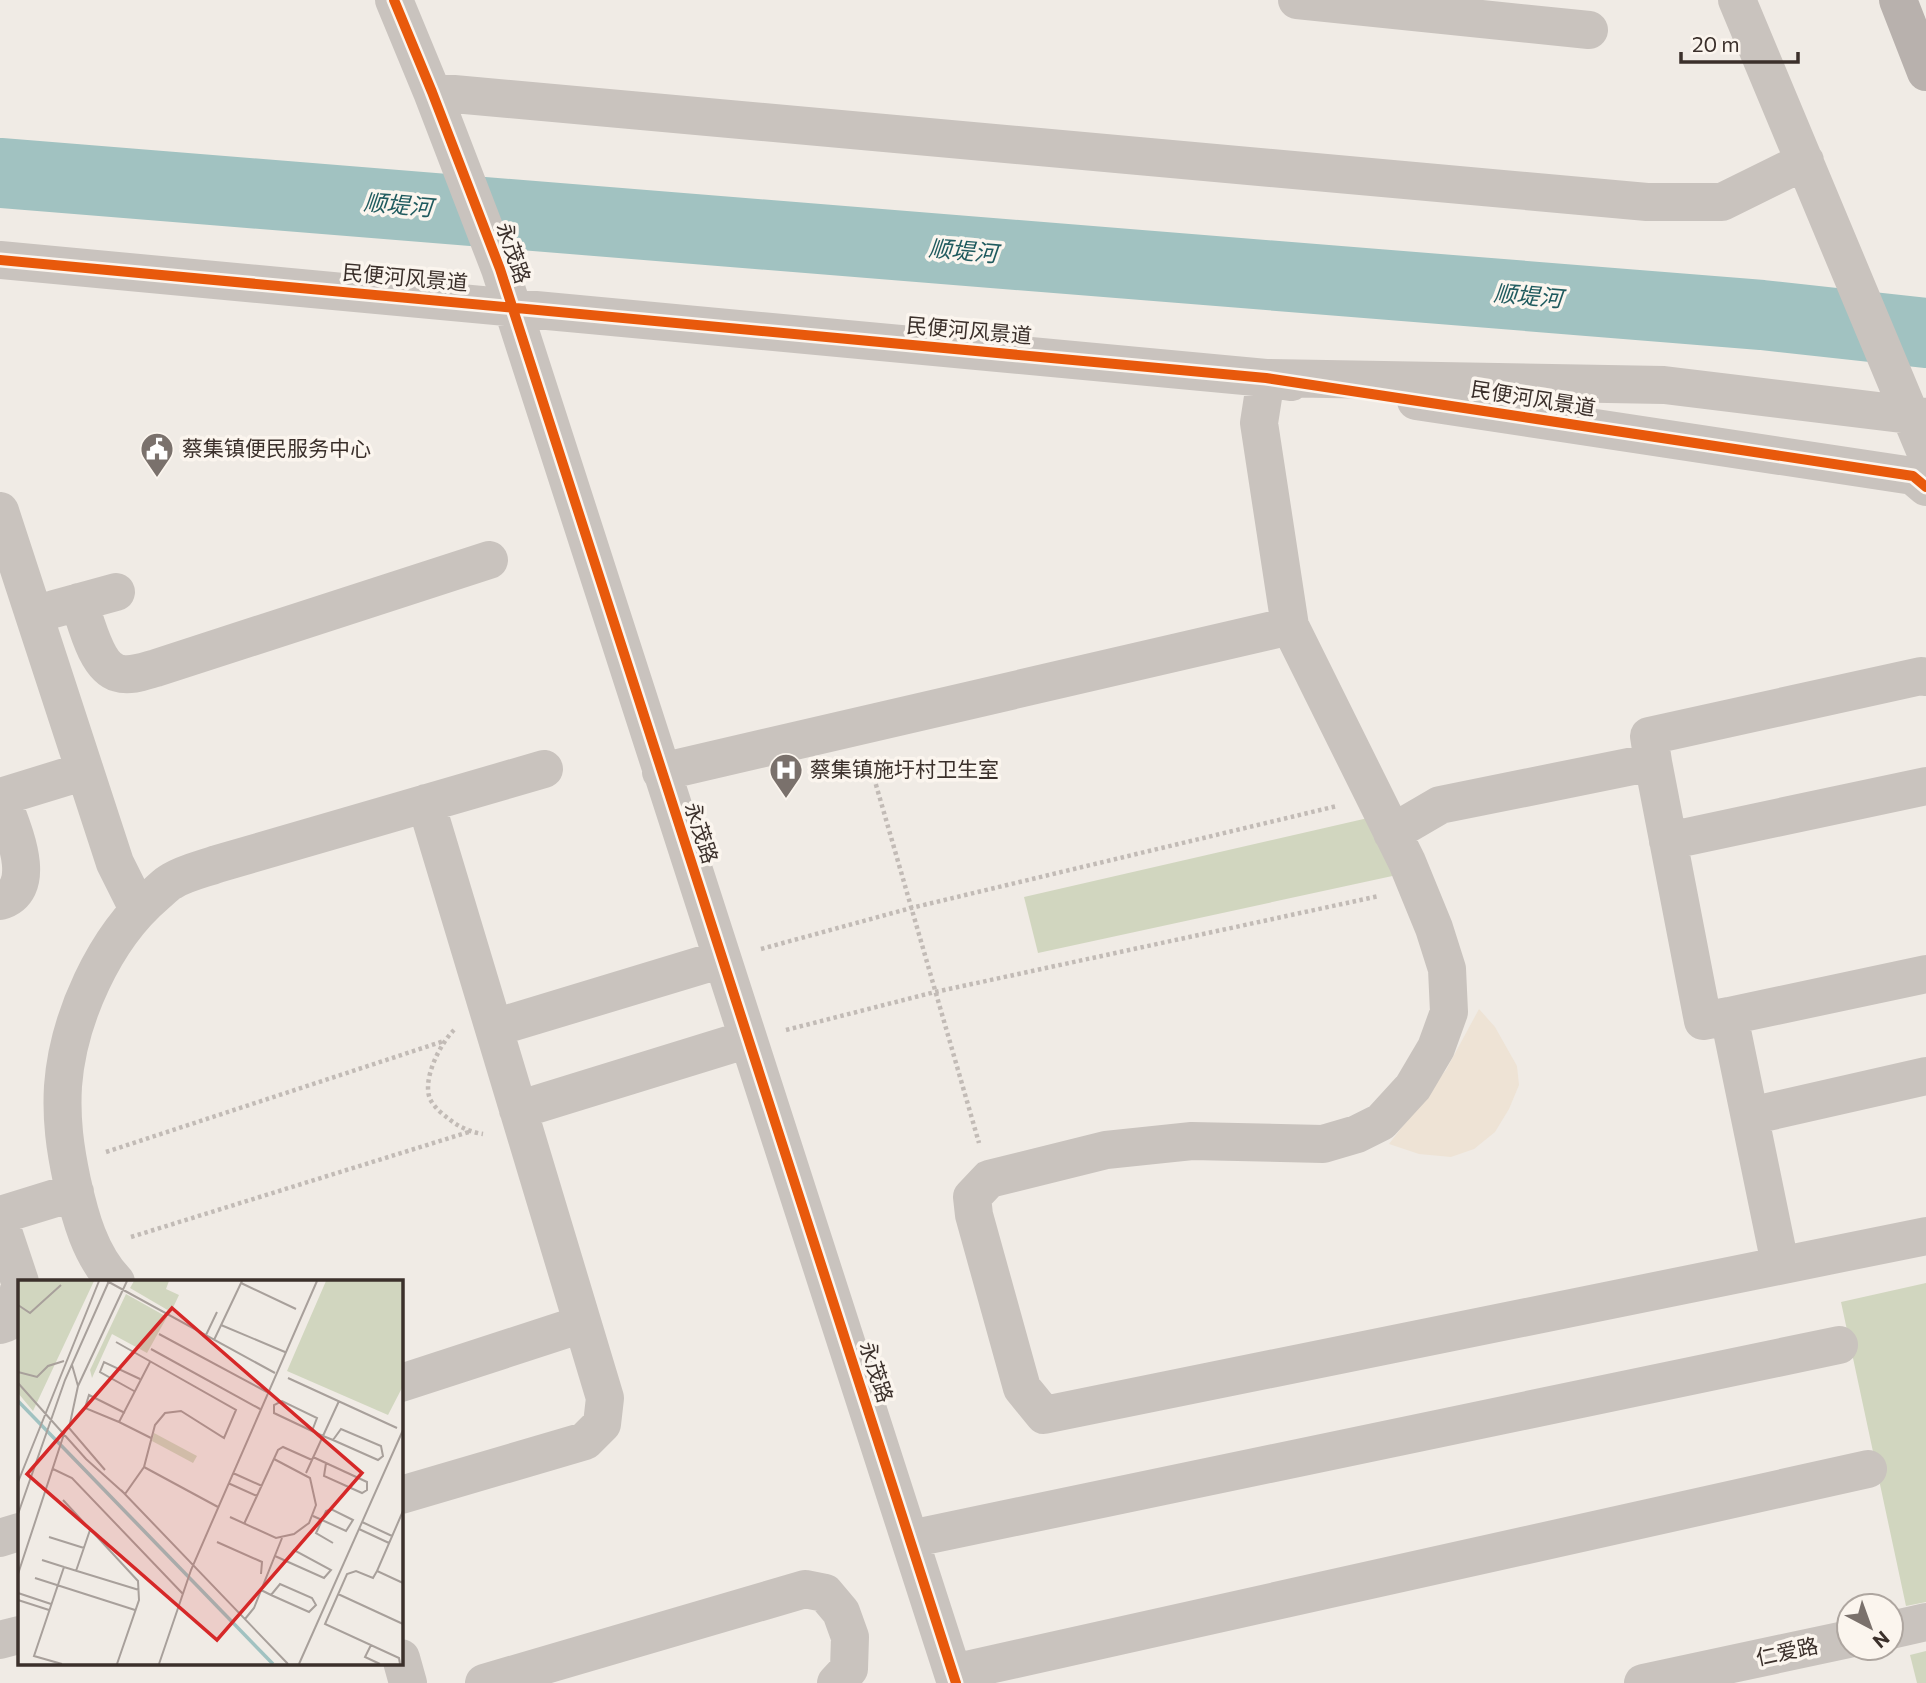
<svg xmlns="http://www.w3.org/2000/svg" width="1926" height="1683" font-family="Commissioner,'Noto Sans SC',sans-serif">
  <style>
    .green { fill: #d1d6bf }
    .plaza { fill: #eee3d5 }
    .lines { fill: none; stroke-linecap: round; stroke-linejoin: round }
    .river { stroke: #a1c2c1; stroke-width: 70 }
    .path { stroke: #c2bbb6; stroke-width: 4.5; stroke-dasharray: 3.5 3.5; stroke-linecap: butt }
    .minor { stroke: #c9c3be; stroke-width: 38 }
    .major { stroke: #b8b1ad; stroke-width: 38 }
    .cycleway-casing { stroke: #fbf5ee; stroke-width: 15 }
    .cycleway { stroke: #e8590c; stroke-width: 10 }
    .labels { text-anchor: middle; stroke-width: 7; stroke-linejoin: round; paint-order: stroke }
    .street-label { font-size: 21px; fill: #3b302b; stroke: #fbf5ee }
    .poi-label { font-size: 21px; fill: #3b302b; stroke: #fbf5ee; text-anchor: start }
    .water-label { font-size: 23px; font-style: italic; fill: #1f5a5e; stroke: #fbf5ee }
    .inset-river { fill: none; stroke: #a1c2c1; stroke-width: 3.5 }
    .inset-road { fill: none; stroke: #a8a09b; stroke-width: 2 }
    .view { fill: #d62828; fill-opacity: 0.15; stroke: #d62828; stroke-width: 3.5 }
    .inset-edge { fill: none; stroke: #3b302b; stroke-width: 3.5 }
  </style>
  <rect width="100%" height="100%" fill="#f0ebe5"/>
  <path class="green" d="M1368,818L1397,875L1038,953L1024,897Z
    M1926,1283V1602L1906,1606L1841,1302Z
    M1926,1651V1683H1917L1910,1655Z"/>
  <path class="plaza" d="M1479,1009L1495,1027L1517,1066L1519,1085L1509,1109L1495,1132L1474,1149L1451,1157L1419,1154L1389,1144L1446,1070Z"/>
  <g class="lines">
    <path class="river" d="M0,173L1762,315L1926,333"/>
    <path class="path" d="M870,764L979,1143
      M761,949L911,908L1337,806
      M454,1030C440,1044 422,1079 430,1099C434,1107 442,1114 449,1119C459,1127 470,1132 483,1134
      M786,1030L935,992L1379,896
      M106,1152L444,1041
      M131,1237L472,1131"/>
    <path class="minor" d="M394,0L432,92L500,269L956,1683
      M1297,0L1589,30
      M1737,0L1926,453
      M432,92L1647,202H1722L1805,161
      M0,260L1266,378L1291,382
      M1416,401L1913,476L1926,487
      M1926,417L1664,385L1266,378L1259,423L1290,626L1407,862L1434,928L1447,969L1449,1012L1436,1048L1413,1087L1381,1122L1357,1134L1323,1144L1192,1141L1106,1150L989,1179L972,1197L974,1215L1022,1388L1044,1415L1926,1236
      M0,511L115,863L138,909
      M79,602C86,622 96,667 118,673C130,677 145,671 156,668L489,560
      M54,609L116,592
      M1653,762L1649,736L1921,676L1926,677
      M661,772L1290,626
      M0,797L85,771
      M1392,833L1440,805L1653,762L1703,1021L1729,1016L1780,1264
      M1668,841L1926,786
      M0,901C42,889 10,824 1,797
      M1729,1016L1926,974
      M494,1028L722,959
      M518,1110L748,1039
      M1750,1116L1926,1076
      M0,1215L75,1192
      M0,1222L20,1282
      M116,1282C90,1255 80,1217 72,1181C65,1148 61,1120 63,1086C68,1019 104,938 156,894C161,890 166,884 172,881C185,873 203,869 217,864L544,769
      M0,1325L6,1323L17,1304L19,1289
      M401,1383L582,1324
      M401,1495L585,1441L602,1424L605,1398L426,803
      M0,1538L19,1532
      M910,1539L1839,1345
      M1891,1630L1926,1622
      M0,1640L19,1635
      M401,1658L408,1683
      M953,1673L1868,1469
      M484,1683L805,1589L825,1593L841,1612L850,1637L849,1669L836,1683
      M1643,1683L1849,1639"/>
    <path class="major" d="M1898,0L1926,72"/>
    <defs>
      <path id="cycleway" d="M394,0L432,92L500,269L956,1683
        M0,260L1266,378L1913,476L1926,487"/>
    </defs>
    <use href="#cycleway" class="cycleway-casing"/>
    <use href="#cycleway" class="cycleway"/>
  </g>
  <defs>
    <symbol id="civic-pin" viewBox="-11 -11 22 30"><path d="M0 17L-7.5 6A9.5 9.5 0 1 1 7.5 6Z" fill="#7a716c" stroke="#fbf5ee"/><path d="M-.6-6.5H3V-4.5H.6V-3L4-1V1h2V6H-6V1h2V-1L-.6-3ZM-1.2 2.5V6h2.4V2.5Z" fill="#fff"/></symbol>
    <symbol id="hospital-pin" viewBox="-11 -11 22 30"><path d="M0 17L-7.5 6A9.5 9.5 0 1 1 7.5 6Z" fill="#7a716c" stroke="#fbf5ee"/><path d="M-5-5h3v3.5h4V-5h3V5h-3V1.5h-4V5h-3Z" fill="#fff"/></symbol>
  </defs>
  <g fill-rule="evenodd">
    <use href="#civic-pin" x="138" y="430" width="38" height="52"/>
    <use href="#hospital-pin" x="767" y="751" width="38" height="52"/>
  </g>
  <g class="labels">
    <g class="street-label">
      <text transform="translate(513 253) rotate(71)" y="7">永茂路</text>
      <text transform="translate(405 278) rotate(5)" y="7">民便河风景道</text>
      <text transform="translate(969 331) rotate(5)" y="7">民便河风景道</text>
      <text transform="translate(1533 399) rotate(9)" y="7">民便河风景道</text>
      <text transform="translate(701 833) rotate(72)" y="7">永茂路</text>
      <text transform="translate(876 1372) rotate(72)" y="7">永茂路</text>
      <text transform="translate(1787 1652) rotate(-12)" y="7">仁爱路</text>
    </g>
    <g class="poi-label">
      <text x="182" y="456">蔡集镇便民服务中心</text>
      <text x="810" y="777">蔡集镇施圩村卫生室</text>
    </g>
    <g class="water-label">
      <text transform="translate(398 205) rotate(5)" y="8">顺堤河</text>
      <text transform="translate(963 251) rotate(5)" y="8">顺堤河</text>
      <text transform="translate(1528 296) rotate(5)" y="8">顺堤河</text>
    </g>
  </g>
  <g transform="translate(18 1280)">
    <rect width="385" height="385" fill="#f0ebe5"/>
    <path d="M0,1H76L15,131L0,113ZM116,1H151L148,9L161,15L153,32L112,8ZM308,1H385V106L370,135L269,91ZM108,14L149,37L129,73L94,54L74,98L72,90ZM136,153L179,176L175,183L134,161Z" fill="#d1d6bf"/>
    <path class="inset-river" d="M0,121L255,384"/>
    <path class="inset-road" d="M89,1L257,93M223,3L278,29M0,25L12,33L43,5M203,45L267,72M141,54L249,112M188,55L199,32M196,60L224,1M133,69L242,129M132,82L101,142L133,158M54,85L60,106L51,148L87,190M0,92L19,97L30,86L46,81M270,98L379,148M0,103L68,179L107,214L126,187L137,145L147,133L163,131L206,158L218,130L98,62M60,106L109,1M116,111L82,92L86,82L122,99M101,142L67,128L71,115L107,133M294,151L299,138L264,121L256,125V133L294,151L305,156L315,160L360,180L365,176L363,166L323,149L315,160M295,177L349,202V210L344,213L306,196L308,183M126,187L200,227M35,189L54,198L165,314M215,193L244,206M288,193L321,121M0,202L81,1M210,203L239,216M103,210L270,384M45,220L120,301L121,320L99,384M385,231L359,291L385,303M0,234L47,100L91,1M295,236L304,240L328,251L335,240L313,229L308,231L304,240L299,251L298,253L315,263M212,237L258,258L276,254L291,243L298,225L292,198L256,179M344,242L374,256M226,244L260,170L265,167L294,180M341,249L371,263M31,257L66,268M199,262L244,282L243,294M257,276L268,281L306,298L313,290L276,270L268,281M24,280L46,287M58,291L72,250M359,291L355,298L338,291L329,294L307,344L381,378L382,384M0,294L47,151M17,298L117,330M243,310L253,315L291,332L298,325L294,318L262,304L253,315M0,313L33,324M320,314L385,344M0,320L31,330M227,339L236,328L264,258M353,365L347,377L362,384M44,384L16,376L46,287L121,310M141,384L173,290L299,1M281,384L385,150"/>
    <path class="view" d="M154,28L344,193L199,360L9,194Z"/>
    <rect width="385" height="385" class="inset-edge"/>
  </g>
  <g transform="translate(1870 1627) rotate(139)"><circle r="33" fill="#fbf5ee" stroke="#aea6a0" stroke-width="2"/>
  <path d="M0-5L12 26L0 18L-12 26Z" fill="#7a716c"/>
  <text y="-10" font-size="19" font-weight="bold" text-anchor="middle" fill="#3b302b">N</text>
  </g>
  <path d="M1681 52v10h117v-10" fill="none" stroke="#3b302b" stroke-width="3.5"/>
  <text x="1692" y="52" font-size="21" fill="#3b302b" stroke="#fbf5ee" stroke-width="5" paint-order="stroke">20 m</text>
</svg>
